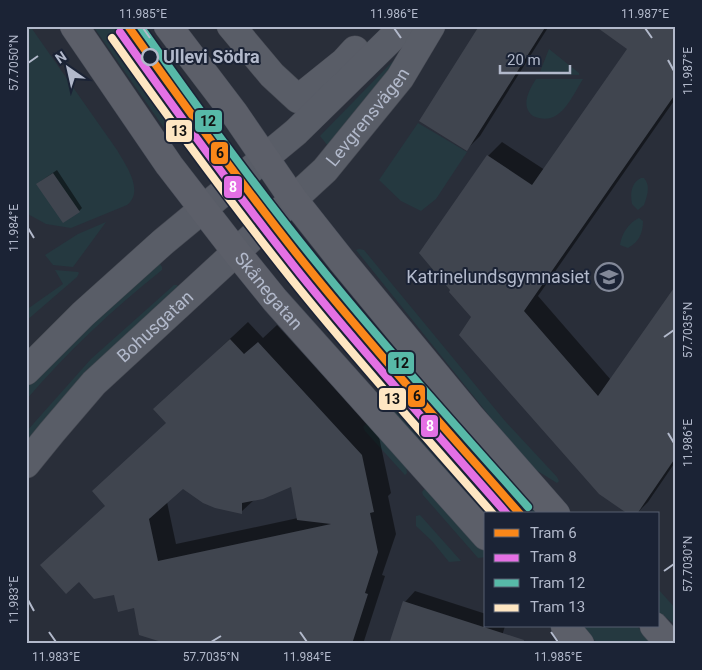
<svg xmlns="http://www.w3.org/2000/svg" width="702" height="670" font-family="Roboto,sans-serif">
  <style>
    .green { fill: #253940 }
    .shadow { fill: #0007; fill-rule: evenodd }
    .building { fill: #40454f; fill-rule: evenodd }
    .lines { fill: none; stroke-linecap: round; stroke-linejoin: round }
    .minor-casing { stroke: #454952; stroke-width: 29 }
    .major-casing { stroke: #464b56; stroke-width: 29 }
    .minor { stroke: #595d67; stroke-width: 28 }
    .major { stroke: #5c5f69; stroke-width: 28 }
    .tram-1-casing { stroke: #1b2335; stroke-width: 11 }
    .tram-2-casing { stroke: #1b2335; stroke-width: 11 }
    .tram-3-casing { stroke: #1b2335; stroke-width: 11 }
    .tram-4-casing { stroke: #1b2335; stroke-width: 11 }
    .tram-1 { stroke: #fa8719; stroke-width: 8 }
    .tram-2 { stroke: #e470e4; stroke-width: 8 }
    .tram-3 { stroke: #57b9a8; stroke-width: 8 }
    .tram-4 { stroke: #fee6c2; stroke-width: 8 }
    .ticks { fill: none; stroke: #b2b9cb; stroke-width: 2 }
    .stop-dot { fill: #1b2335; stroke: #b2b9cb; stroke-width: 2.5 }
    .labels { text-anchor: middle; stroke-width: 4; stroke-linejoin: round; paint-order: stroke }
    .stop-label { font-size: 18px; font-weight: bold; fill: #b2b9cb; stroke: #1b2335; text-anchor: start }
    .street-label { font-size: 18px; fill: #b2b9cb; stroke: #1b2335 }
    .poi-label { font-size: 18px; fill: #b2b9cb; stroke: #1b2335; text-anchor: end }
    .line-badge { stroke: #1b2335; stroke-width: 2 }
    .badge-label { font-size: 14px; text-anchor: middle; font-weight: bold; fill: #fff }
    .pale-badge-label { font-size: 14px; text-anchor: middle; font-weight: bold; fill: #111 }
    .neatline { fill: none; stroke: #b2b9cb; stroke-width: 2 }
    .ticks-label { font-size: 12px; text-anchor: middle; fill: #b2b9cb }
  </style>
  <rect width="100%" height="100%" fill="#292e39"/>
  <path class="green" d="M26,26H30L117,150C125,164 145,191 127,205L71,228L46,224L26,213Z
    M93,26H134L193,111C199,127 189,135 176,144L171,138Z
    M549,49L579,73V75L541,74L540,72Z
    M396,58L399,59L328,146L320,136Z
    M536,79H583C571,98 560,128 533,116C520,106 529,90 536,79Z
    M418,123L467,152L436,199L421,211L401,201L379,180Z
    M641,178H644C651,186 647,196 644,205L638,210L632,204C630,194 631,183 641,178Z
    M639,218L643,221C643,233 639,242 628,248L620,245C621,235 629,222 639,218Z
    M106,222L73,267L53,265L45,255L78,234Z
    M359,249L364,250L505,421L557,477L559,481L557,483L536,470L524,459L356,250Z
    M159,262L162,267V270C113,309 67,352 26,400V387L42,369Z
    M323,268L538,514H486V518L381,401L393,390L315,299L310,281Z
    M55,270L78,272L79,273L77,277L26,321V310L63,284Z
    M174,285H177L181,290L26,445V432L91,359Z
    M368,422L406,466L407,473L405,475L365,431L363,427Z
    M426,487L486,552V557L478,558L423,495L422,492Z
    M420,515L461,561L449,562L432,541L416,526V516Z
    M658,589L676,609V625L658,612Z
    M582,626H637L652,644H598Z"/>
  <path class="shadow" d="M481,26H549L480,136L467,149Z
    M676,26V98L538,296L611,380L676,287V461L648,502L636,514L473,317L488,156L502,142L545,170L629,49Z
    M57,170L82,208L79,211L41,181Z
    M248,322L263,338L277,325L379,437L391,493L388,496L396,534L382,575L385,576L363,644H172L134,607L115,593L106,505L167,423L155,409ZM291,485L298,518L176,544L167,502L183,487L241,512L254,500Z
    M415,591L486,614V626H505L502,636L405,602Z"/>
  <path class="building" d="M479,26H546L467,151L419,121Z
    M595,26H676V93L524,311L598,396L676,285V457L637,514H628L599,494L459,335L471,317L449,292L450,290L419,253L487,155L532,185L627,49Z
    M53,173L80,212L63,223L36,184Z
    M230,339L244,354L258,342L362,455L374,512L370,513L378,552L365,593L368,594L352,644H168L139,635L134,608L118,612L114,595L94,599L79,582L66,594L40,565L105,506L92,491L166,423L153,409ZM291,487L297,520L331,524L158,561L149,519L183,489L203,503L215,508L242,514V503L263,499Z
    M403,601L524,640L523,644H389Z"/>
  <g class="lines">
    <defs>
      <g id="minor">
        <path d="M231,26L272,75L298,99L344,62L355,50"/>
        <path d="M26,371L83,314L163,242L296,132L404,26"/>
        <path id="s1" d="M26,464L52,432L94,383L325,170L400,78L431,26"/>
      </g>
      <g id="major">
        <path id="s2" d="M74,26L169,165L237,253L275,300L486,536"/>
        <path d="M168,26L234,113L293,199L342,261L470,416L556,514"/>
        <path d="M565,626L580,644"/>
        <path d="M654,626L670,644"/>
      </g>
    </defs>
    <use href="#minor" class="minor-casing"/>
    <use href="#major" class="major-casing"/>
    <use href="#minor" class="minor"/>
    <use href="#major" class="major"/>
    <defs>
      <path id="tram-1" d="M128,26C187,109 246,191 309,269C377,353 449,433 520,514"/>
      <path id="tram-2" d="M120,32C178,114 238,196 301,275C367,357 438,435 507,514"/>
      <path id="tram-3" d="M140,26C197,107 255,187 317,263C385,347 457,427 528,507"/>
      <path id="tram-4" d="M112,38C170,120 230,202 293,281C357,361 426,437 493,514"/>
    </defs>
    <use href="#tram-1" class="tram-1-casing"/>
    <use href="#tram-2" class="tram-2-casing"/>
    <use href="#tram-3" class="tram-3-casing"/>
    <use href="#tram-4" class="tram-4-casing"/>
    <use href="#tram-1" class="tram-1"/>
    <use href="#tram-2" class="tram-2"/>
    <use href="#tram-3" class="tram-3"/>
    <use href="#tram-4" class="tram-4"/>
  </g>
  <path class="ticks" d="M143,28L150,38M394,28L401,38M645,28L652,38M668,60L674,71M28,63L38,56M28,228L34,238M664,337L674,330M668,433L674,443M664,571L674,564M28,600L34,611M49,632L56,642M300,632L307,642M551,632L558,642M211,642L221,636"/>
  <defs>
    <symbol id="school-ring" viewBox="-11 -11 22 22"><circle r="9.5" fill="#1b2335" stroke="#828898" stroke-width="1.5"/><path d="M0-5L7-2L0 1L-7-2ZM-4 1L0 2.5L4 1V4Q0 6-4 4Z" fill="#828898"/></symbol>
  </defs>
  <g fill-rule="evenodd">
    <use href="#school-ring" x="593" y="261" width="32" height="32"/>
  </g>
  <circle class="stop-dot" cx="150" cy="57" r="8"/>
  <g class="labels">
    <g class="stop-label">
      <text x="163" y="63">Ullevi Södra</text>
    </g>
    <g class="street-label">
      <text dy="6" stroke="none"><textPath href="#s1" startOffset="488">Levgrensvägen</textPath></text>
      <text dy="6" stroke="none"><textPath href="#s2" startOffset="329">Skånegatan</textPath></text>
      <text dy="6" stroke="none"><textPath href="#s1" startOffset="189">Bohusgatan</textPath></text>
    </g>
    <g class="poi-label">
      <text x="590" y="283">Katrinelundsgymnasiet</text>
    </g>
  </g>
  <g class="line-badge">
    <rect x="194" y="109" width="29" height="24" rx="5" fill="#57b9a8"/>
    <rect x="165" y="119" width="28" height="24" rx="5" fill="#fee6c2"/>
    <rect x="210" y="141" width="19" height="24" rx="5" fill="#fa8719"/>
    <rect x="223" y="175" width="20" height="24" rx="5" fill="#e470e4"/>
    <rect x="387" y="351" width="28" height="24" rx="5" fill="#57b9a8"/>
    <rect x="407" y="384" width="19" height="24" rx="5" fill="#fa8719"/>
    <rect x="378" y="387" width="29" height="24" rx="5" fill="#fee6c2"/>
    <rect x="420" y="414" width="19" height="24" rx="5" fill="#e470e4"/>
  </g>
  <g class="badge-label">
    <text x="233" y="192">8</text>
    <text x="430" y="431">8</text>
  </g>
  <g class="pale-badge-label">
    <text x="208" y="126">12</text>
    <text x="179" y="136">13</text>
    <text x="220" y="158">6</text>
    <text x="401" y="368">12</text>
    <text x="417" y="401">6</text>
    <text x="392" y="404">13</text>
  </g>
  <rect width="702" height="670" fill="none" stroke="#1b2335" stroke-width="55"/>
  <rect x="484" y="512" width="175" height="115" fill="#1b2335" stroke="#575f71"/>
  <rect x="494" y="529" width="25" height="8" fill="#fa8719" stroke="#575f71"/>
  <text x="530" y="538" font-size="15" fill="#b2b9cb">Tram 6</text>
  <rect x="494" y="554" width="25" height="8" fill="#e470e4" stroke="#575f71"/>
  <text x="530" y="562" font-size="15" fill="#b2b9cb">Tram 8</text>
  <rect x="494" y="579" width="25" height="8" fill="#57b9a8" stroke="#575f71"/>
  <text x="530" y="588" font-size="15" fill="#b2b9cb">Tram 12</text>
  <rect x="494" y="604" width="25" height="8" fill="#fee6c2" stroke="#575f71"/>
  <text x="530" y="612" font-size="15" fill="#b2b9cb">Tram 13</text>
  <g transform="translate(68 68) rotate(326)" stroke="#1b2335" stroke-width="4" paint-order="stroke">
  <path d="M0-4L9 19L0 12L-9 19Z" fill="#b2b9cb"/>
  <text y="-8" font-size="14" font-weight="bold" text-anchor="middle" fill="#b2b9cb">N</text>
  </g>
  <path d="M500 65v8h70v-8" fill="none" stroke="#b2b9cb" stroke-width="2.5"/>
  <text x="507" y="65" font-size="15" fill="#b2b9cb" stroke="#1b2335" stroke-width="4" paint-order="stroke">20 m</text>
  <rect x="28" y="28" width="646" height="614" class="neatline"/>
  <g class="ticks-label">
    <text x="143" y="18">11.985°E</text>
    <text x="394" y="18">11.986°E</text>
    <text x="645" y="18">11.987°E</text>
    <text transform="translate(14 63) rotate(-90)" y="4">57.7050°N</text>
    <text transform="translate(688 71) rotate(-90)" y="4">11.987°E</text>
    <text transform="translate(14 228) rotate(-90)" y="4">11.984°E</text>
    <text transform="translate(688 330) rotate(-90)" y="4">57.7035°N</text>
    <text transform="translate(688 443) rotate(-90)" y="4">11.986°E</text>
    <text transform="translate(688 564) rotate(-90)" y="4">57.7030°N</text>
    <text transform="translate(14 600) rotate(-90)" y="4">11.983°E</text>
    <text x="56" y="661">11.983°E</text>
    <text x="211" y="661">57.7035°N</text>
    <text x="307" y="661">11.984°E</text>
    <text x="558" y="661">11.985°E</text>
  </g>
</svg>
